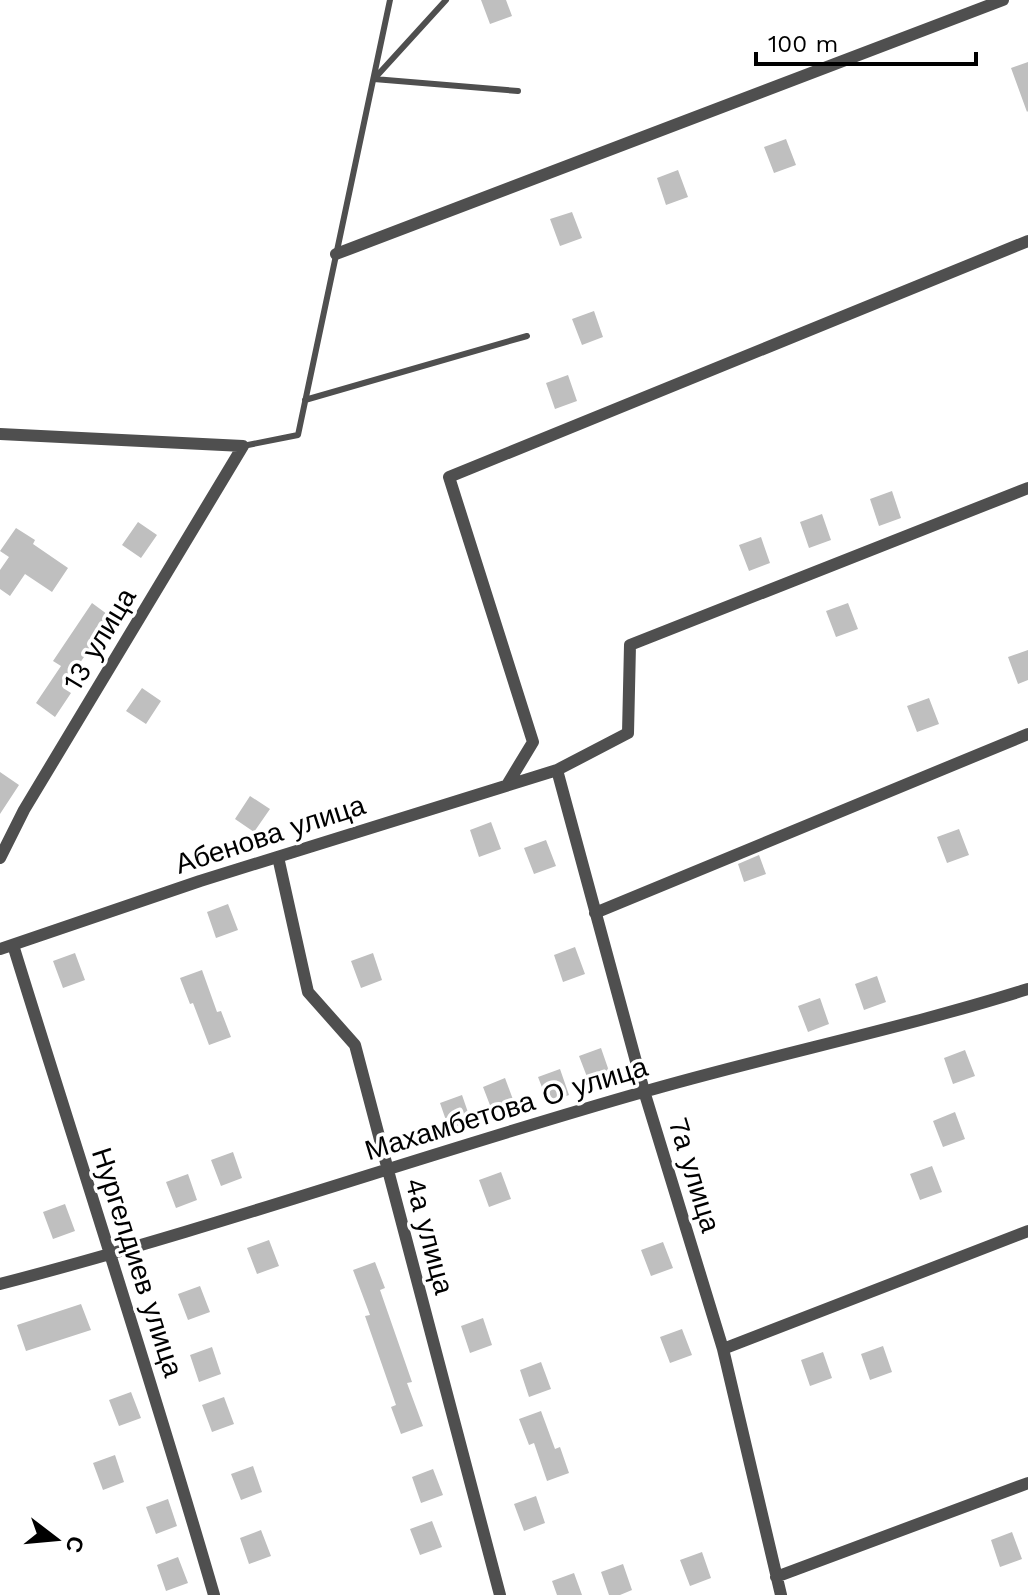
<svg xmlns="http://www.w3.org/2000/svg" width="1028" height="1595" font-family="'Work Sans',sans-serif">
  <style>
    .building { fill: #bfbfbf }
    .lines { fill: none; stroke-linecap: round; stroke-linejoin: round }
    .service { stroke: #4f4f4f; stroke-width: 6 }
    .minor { stroke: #4f4f4f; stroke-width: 12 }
    .labels { text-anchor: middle; stroke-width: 7; stroke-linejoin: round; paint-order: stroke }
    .street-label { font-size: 28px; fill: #000; stroke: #fff }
  </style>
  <rect width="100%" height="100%" fill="#fff"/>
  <path class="building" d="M481,0H506L512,16L490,24Z
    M1028,62V111L1027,112L1011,68Z
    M786,139L796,165L774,173L764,147Z
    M678,170L688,197L666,205L657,178Z
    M572,212L582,238L560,246L550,219Z
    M594,311L603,337L582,345L572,319Z
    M568,375L577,401L555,409L546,383Z
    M892,491L901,518L879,526L870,499Z
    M822,514L831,540L809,548L800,522Z
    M138,522L157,535L141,558L122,545Z
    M16,528L35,540L33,544L68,568L52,592L25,574L10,596L0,589V570L9,557L0,551Z
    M761,537L770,563L749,571L739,545Z
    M92,603L111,617L63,688L71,693L55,717L36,703L61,666L53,661Z
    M848,603L858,629L836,637L826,611Z
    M1028,650V680L1018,684L1008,657Z
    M142,688L161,701L146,724L126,711Z
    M929,698L939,724L917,732L907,706Z
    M0,772L19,785L0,814Z
    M250,796L270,809L254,832L235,819Z
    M491,822L501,849L479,857L470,830Z
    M959,829L969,855L947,863L937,837Z
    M546,840L556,866L534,874L524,848Z
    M759,855L766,874L744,882L738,864Z
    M228,904L238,930L216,938L207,912Z
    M575,947L585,974L563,982L554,955Z
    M75,953L85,980L63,988L53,961Z
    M373,953L382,980L361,988L351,961Z
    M202,970L217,1012L221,1011L231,1037L209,1045L193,1003L190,1004L180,978Z
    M877,976L886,1002L864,1010L855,984Z
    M820,998L829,1024L808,1032L798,1006Z
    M601,1048L610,1074L589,1082L579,1056Z
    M965,1050L975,1076L953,1084L944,1058Z
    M560,1069L569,1095L548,1103L538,1077Z
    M505,1078L515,1105L493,1113L483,1087Z
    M462,1095L471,1121L449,1129L440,1103Z
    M955,1112L965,1139L943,1147L933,1121Z
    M233,1152L242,1178L221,1186L211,1160Z
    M932,1166L942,1192L920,1200L910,1174Z
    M501,1172L511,1199L489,1207L479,1180Z
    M188,1174L197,1200L176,1208L166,1182Z
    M65,1204L75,1231L53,1239L43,1212Z
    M269,1240L279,1266L257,1274L247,1248Z
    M663,1242L673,1268L651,1276L641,1250Z
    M375,1262L385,1288L380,1290L412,1382L407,1383L423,1426L401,1434L391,1407L396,1405L365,1316L370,1315L353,1270Z
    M200,1286L210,1312L188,1320L178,1294Z
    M81,1304L91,1330L26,1351L17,1325Z
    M483,1318L492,1345L470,1353L461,1326Z
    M682,1329L692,1355L670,1363L660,1337Z
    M883,1346L892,1372L870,1380L861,1354Z
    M212,1347L221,1374L199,1382L190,1355Z
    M823,1352L832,1378L810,1386L801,1360Z
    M541,1362L551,1389L529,1397L520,1370Z
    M131,1392L141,1418L119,1426L109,1400Z
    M224,1397L234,1424L212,1432L202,1405Z
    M541,1411L555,1449L560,1447L569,1473L547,1481L534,1443L529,1445L519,1419Z
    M115,1455L124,1482L103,1490L93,1463Z
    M253,1466L262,1492L241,1500L231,1474Z
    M433,1469L443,1495L421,1503L412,1477Z
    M536,1496L545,1523L524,1531L514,1504Z
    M168,1499L177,1526L156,1534L146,1507Z
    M432,1521L442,1547L420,1555L410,1529Z
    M261,1530L271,1556L249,1564L240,1538Z
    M1012,1532L1022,1559L1000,1567L991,1540Z
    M702,1552L711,1578L690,1586L680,1560Z
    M178,1557L188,1583L166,1591L157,1565Z
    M623,1564L632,1590L620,1595H609L601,1572Z
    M574,1573L582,1595H557L552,1581Z"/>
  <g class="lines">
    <path class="service" d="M446,0L374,79L518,91
      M305,400L527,336
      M243,446L298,435L390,0"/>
    <path class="minor" d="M336,254L1003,0
      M0,434L243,446L24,810L0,858
      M557,770L644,1091L723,1349L781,1595
      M507,785L533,742L449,477L1028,241
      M278,857L308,992L355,1045L500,1595
      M595,913L1028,734
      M13,945C80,1162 151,1377 214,1595
      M0,949L200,881L557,770L628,733L630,645L1028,488
      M0,1284C216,1228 428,1153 643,1092C771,1055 901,1029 1028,989
      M723,1349L1028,1231
      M776,1577L1028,1483"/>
  </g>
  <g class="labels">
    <g class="street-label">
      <text transform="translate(99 639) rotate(-59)" y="10">13 улица</text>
      <text transform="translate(270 834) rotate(-18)" y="10">Абенова улица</text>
      <text transform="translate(506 1108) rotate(-17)" y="10">Махамбетова О улица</text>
      <text transform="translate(695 1175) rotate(73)" y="10">7а улица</text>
      <text transform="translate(430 1236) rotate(75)" y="10">4а улица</text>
      <text transform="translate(138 1262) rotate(72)" y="10">Нургелдиев улица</text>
    </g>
  </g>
  <g transform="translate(56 1539) rotate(106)" stroke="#ffffff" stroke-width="6" paint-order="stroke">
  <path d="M0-6L14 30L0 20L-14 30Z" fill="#000000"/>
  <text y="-12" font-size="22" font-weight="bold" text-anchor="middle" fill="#000000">С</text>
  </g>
  <path d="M756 52v12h220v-12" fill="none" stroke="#000000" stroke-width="4"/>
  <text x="768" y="52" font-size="24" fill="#000000" stroke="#ffffff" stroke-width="6" paint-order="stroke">100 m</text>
</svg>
